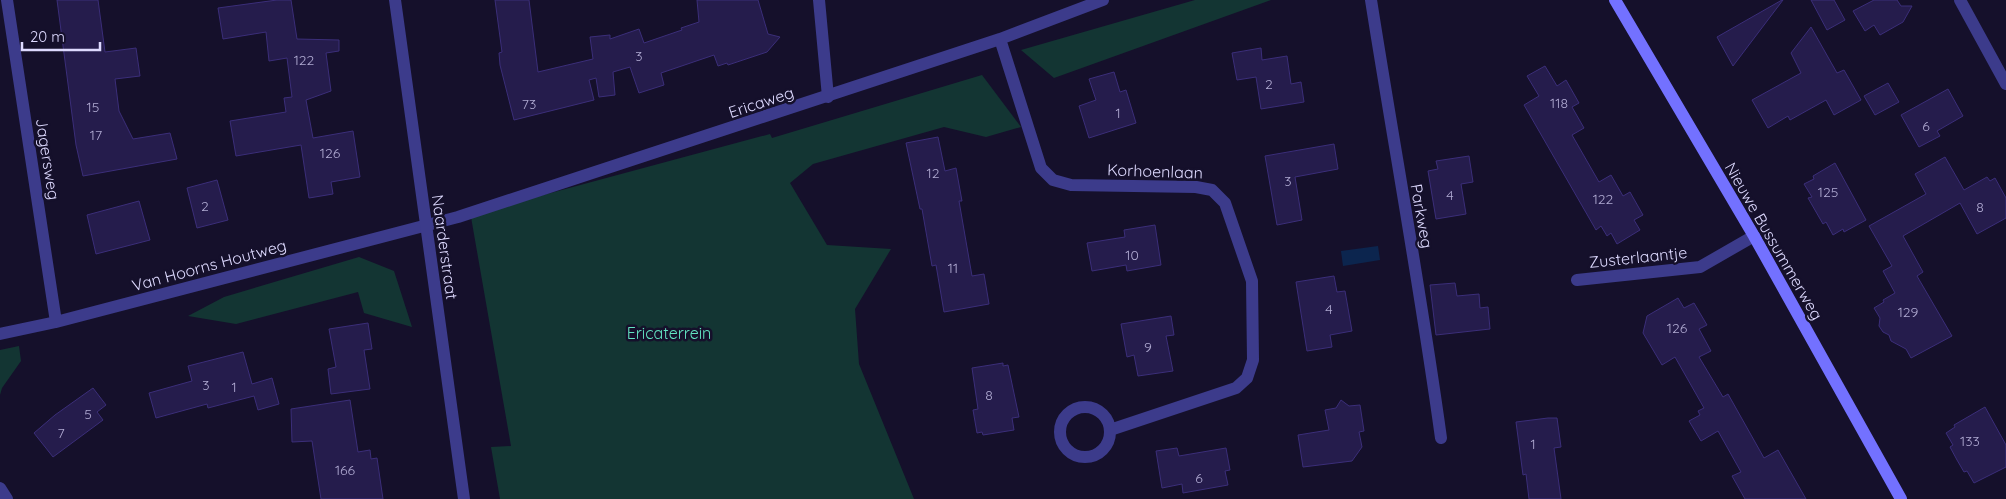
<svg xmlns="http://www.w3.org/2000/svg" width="2006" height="499" font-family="Quicksand,sans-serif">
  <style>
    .green { fill: #133533 }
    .water { fill: #0c254e }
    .building { fill: #251c4c; stroke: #3b2e79 }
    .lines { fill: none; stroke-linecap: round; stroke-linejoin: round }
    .minor { stroke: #3c3b8b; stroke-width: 12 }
    .tertiary { stroke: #3c3b8b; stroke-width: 12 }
    .secondary { stroke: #7371ff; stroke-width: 12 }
    .labels { text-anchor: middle; stroke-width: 5; stroke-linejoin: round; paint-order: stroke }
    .number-label { font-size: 14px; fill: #b0aad2 }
    .street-label { font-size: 16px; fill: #dedaff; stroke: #15102b }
    .park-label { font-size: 16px; fill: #62e3c1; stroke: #15102b }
  </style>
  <rect width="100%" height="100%" fill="#15102b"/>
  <path class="green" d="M1195,0H1271L1054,78L1021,50Z
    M982,75L1021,127L986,137L944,127L813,164L790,183L827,245L891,249L855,309L859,364L914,499H500L491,447L511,446L471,217L476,213L770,134L772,138Z
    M359,257L394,271L412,327L364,313L358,292L236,324L188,316L224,297Z
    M19,346L21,361L2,388L0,395V350Z"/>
  <path class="water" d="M1378,246L1380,260L1343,266L1341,251Z"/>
  <path class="building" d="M57,0H98L105,52L136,48L140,76L115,79L119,111L133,139L170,133L177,159L83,176L76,145Z
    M277,0H291L297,39L339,40V51L326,53L331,91L306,100L313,138L353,131L360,177L331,182L333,194L309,198L301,145L236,156L230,121L286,112L284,98L292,97L287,58L269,61L266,32L223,39L218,8Z
    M495,0H529L538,72L593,59L590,37L610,35V39L639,29L644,43L682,30L681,28L699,22L697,0H758L768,34L780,37L767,52L728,65L727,63L718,66L714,55L661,73L664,85L639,93L630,67L613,72L615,95L599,97L596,78L589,80L594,100L514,120L500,65L499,53L502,52Z
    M1782,0H1783L1733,66L1717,37Z
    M1811,0H1834L1845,20L1827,30Z
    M1874,0H1897L1901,6H1912L1903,22L1880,35L1874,25L1865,31L1853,11Z
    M1811,27L1837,73L1844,70L1861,100L1834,115L1826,100L1790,120L1788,116L1768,128L1752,100L1801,73L1791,53Z
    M1261,48L1262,60L1287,56L1291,84L1301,82L1304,102L1261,109L1256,77L1237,80L1232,53Z
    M1545,66L1557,86L1566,80L1579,103L1572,107L1584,128L1572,135L1599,182L1611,175L1623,196L1630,192L1643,215L1634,220L1640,230L1617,244L1611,233L1607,236L1601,226L1596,230L1524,105L1539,96L1527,76Z
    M1114,72L1120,92L1126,90L1136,123L1089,138L1079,106L1096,100L1089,79Z
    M1888,83L1899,102L1875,115L1864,96Z
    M1948,89L1963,116L1937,131L1940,136L1919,147L1901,115Z
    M938,137L945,171L956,168L962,201H959L972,276L984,274L989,304L944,312L936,265L932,266L922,209H920L906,143Z
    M1334,144L1338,169L1295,177L1302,220L1277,225L1265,156Z
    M1469,156L1473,182L1461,184L1466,214L1436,219L1428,171L1438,169L1436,161Z
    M1945,157L1964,190L1987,177L1990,181L1995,178L2006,198V218L1977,234L1960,203L1903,236L1923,272L1917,276L1952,336L1911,358L1906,349L1891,341L1889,335L1883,332L1879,326L1880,318L1874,308L1884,302L1883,300L1895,293L1883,271L1892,266L1869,226L1926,194L1915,174Z
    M1835,163L1866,220L1844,232L1843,229L1833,235L1826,222L1823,224L1808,198L1812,197L1804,184L1814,179L1813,176Z
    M217,180L228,220L197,228L187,188Z
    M139,201L150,240L96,254L87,215Z
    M1155,225L1161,265L1127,271L1126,265L1092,271L1087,243L1125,237L1124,230Z
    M1334,276L1337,292L1345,291L1352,331L1330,335L1332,347L1307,351L1296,282Z
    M1455,283L1457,296L1479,294L1480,308L1488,307L1490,329L1436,335L1430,285Z
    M1678,298L1684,308L1694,303L1707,325L1699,329L1711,351L1699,357L1723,397L1728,394L1764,458L1778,450L1806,499H1745L1732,476L1741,472L1718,431L1701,441L1689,421L1700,415L1698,411L1704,408L1675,357L1662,365L1643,333L1647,316Z
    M1171,316L1174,335L1166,336L1173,371L1138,376L1134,355L1127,357L1121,324Z
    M368,323L372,349L364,350L370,389L331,394L328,369L336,367L329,329Z
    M243,352L252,384L272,378L279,404L258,410L254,396L208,408L207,404L156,418L149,393L192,381L188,366Z
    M1003,363V366L1008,365L1019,417L1012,418L1014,430L983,435L982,432L977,433L973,410L978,409L972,368Z
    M93,388L106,405L97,412L103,420L53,457L34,433L55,415Z
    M350,400L358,452L370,450L371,459L377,458L383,499H321L312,441L292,442L291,409Z
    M1341,400L1349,406L1360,405L1364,431L1359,432L1362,447L1352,461L1303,467L1298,435L1329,430L1325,410L1336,408Z
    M1985,407L2006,445V467L1974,483L1967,471L1964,472L1957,460L1950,447L1953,445L1946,433L1955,427L1954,425Z
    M1548,418H1557L1561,447L1554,448L1561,499H1529L1526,474L1523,475L1516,422Z
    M1177,448L1179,456L1226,448L1230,470L1225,471L1228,485L1183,493L1182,484L1162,488L1156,451Z"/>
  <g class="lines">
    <path class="minor" d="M7,0L56,322
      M819,0L828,97
      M1371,0C1394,146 1421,292 1441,438
      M1960,0L2006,84
      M1000,39L1041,168L1053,180L1071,185L1196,187L1212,190L1225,203L1252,281L1253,360L1247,378L1236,388L1110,430
      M1577,280L1700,267L1754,236
      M0,334L56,322L458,217L1000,39L1103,0
      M1060 432a25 25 0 1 1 50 0a25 25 0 1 1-50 0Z
      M0,488L7,499"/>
    <path class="tertiary" d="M395,0L464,499"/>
    <path class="secondary" d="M1615,0L1754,236L1901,499"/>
  </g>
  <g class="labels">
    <g class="number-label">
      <text x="639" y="61">3</text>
      <text x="304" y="65">122</text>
      <text x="1269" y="89">2</text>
      <text x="1559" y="108">118</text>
      <text x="529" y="109">73</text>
      <text x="93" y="112">15</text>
      <text x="1118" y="118">1</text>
      <text x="1926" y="131">6</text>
      <text x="96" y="140">17</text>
      <text x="330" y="158">126</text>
      <text x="933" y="178">12</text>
      <text x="1288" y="186">3</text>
      <text x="1828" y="197">125</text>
      <text x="1450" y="200">4</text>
      <text x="1603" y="204">122</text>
      <text x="205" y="211">2</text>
      <text x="1980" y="212">8</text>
      <text x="1132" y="260">10</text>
      <text x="953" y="273">11</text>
      <text x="1329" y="314">4</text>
      <text x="1908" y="317">129</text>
      <text x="1677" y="333">126</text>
      <text x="1148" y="352">9</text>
      <text x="206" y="390">3</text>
      <text x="234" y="392">1</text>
      <text x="989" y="400">8</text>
      <text x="88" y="419">5</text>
      <text x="61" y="438">7</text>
      <text x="1970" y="446">133</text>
      <text x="1533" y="449">1</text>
      <text x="345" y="475">166</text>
      <text x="1199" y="483">6</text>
    </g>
    <g class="street-label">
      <text transform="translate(761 102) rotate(-18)" y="6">Ericaweg</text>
      <text transform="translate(48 159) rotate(81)" y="6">Jagersweg</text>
      <text transform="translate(1155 171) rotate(2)" y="6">Korhoenlaan</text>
      <text transform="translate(1422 216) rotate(80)" y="6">Parkweg</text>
      <text transform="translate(1774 241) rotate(60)" y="6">Nieuwe Bussummerweg</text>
      <text transform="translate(445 247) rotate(82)" y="6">Naarderstraat</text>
      <text transform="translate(1638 257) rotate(-6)" y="6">Zusterlaantje</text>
      <text transform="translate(209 265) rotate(-15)" y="6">Van Hoorns Houtweg</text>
    </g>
    <g class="park-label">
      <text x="669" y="339">Ericaterrein</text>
    </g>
  </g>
  <path d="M22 42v8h78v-8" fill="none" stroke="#dedaff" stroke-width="2.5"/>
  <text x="30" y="42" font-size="15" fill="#dedaff" stroke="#15102b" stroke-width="4" paint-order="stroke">20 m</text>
</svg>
